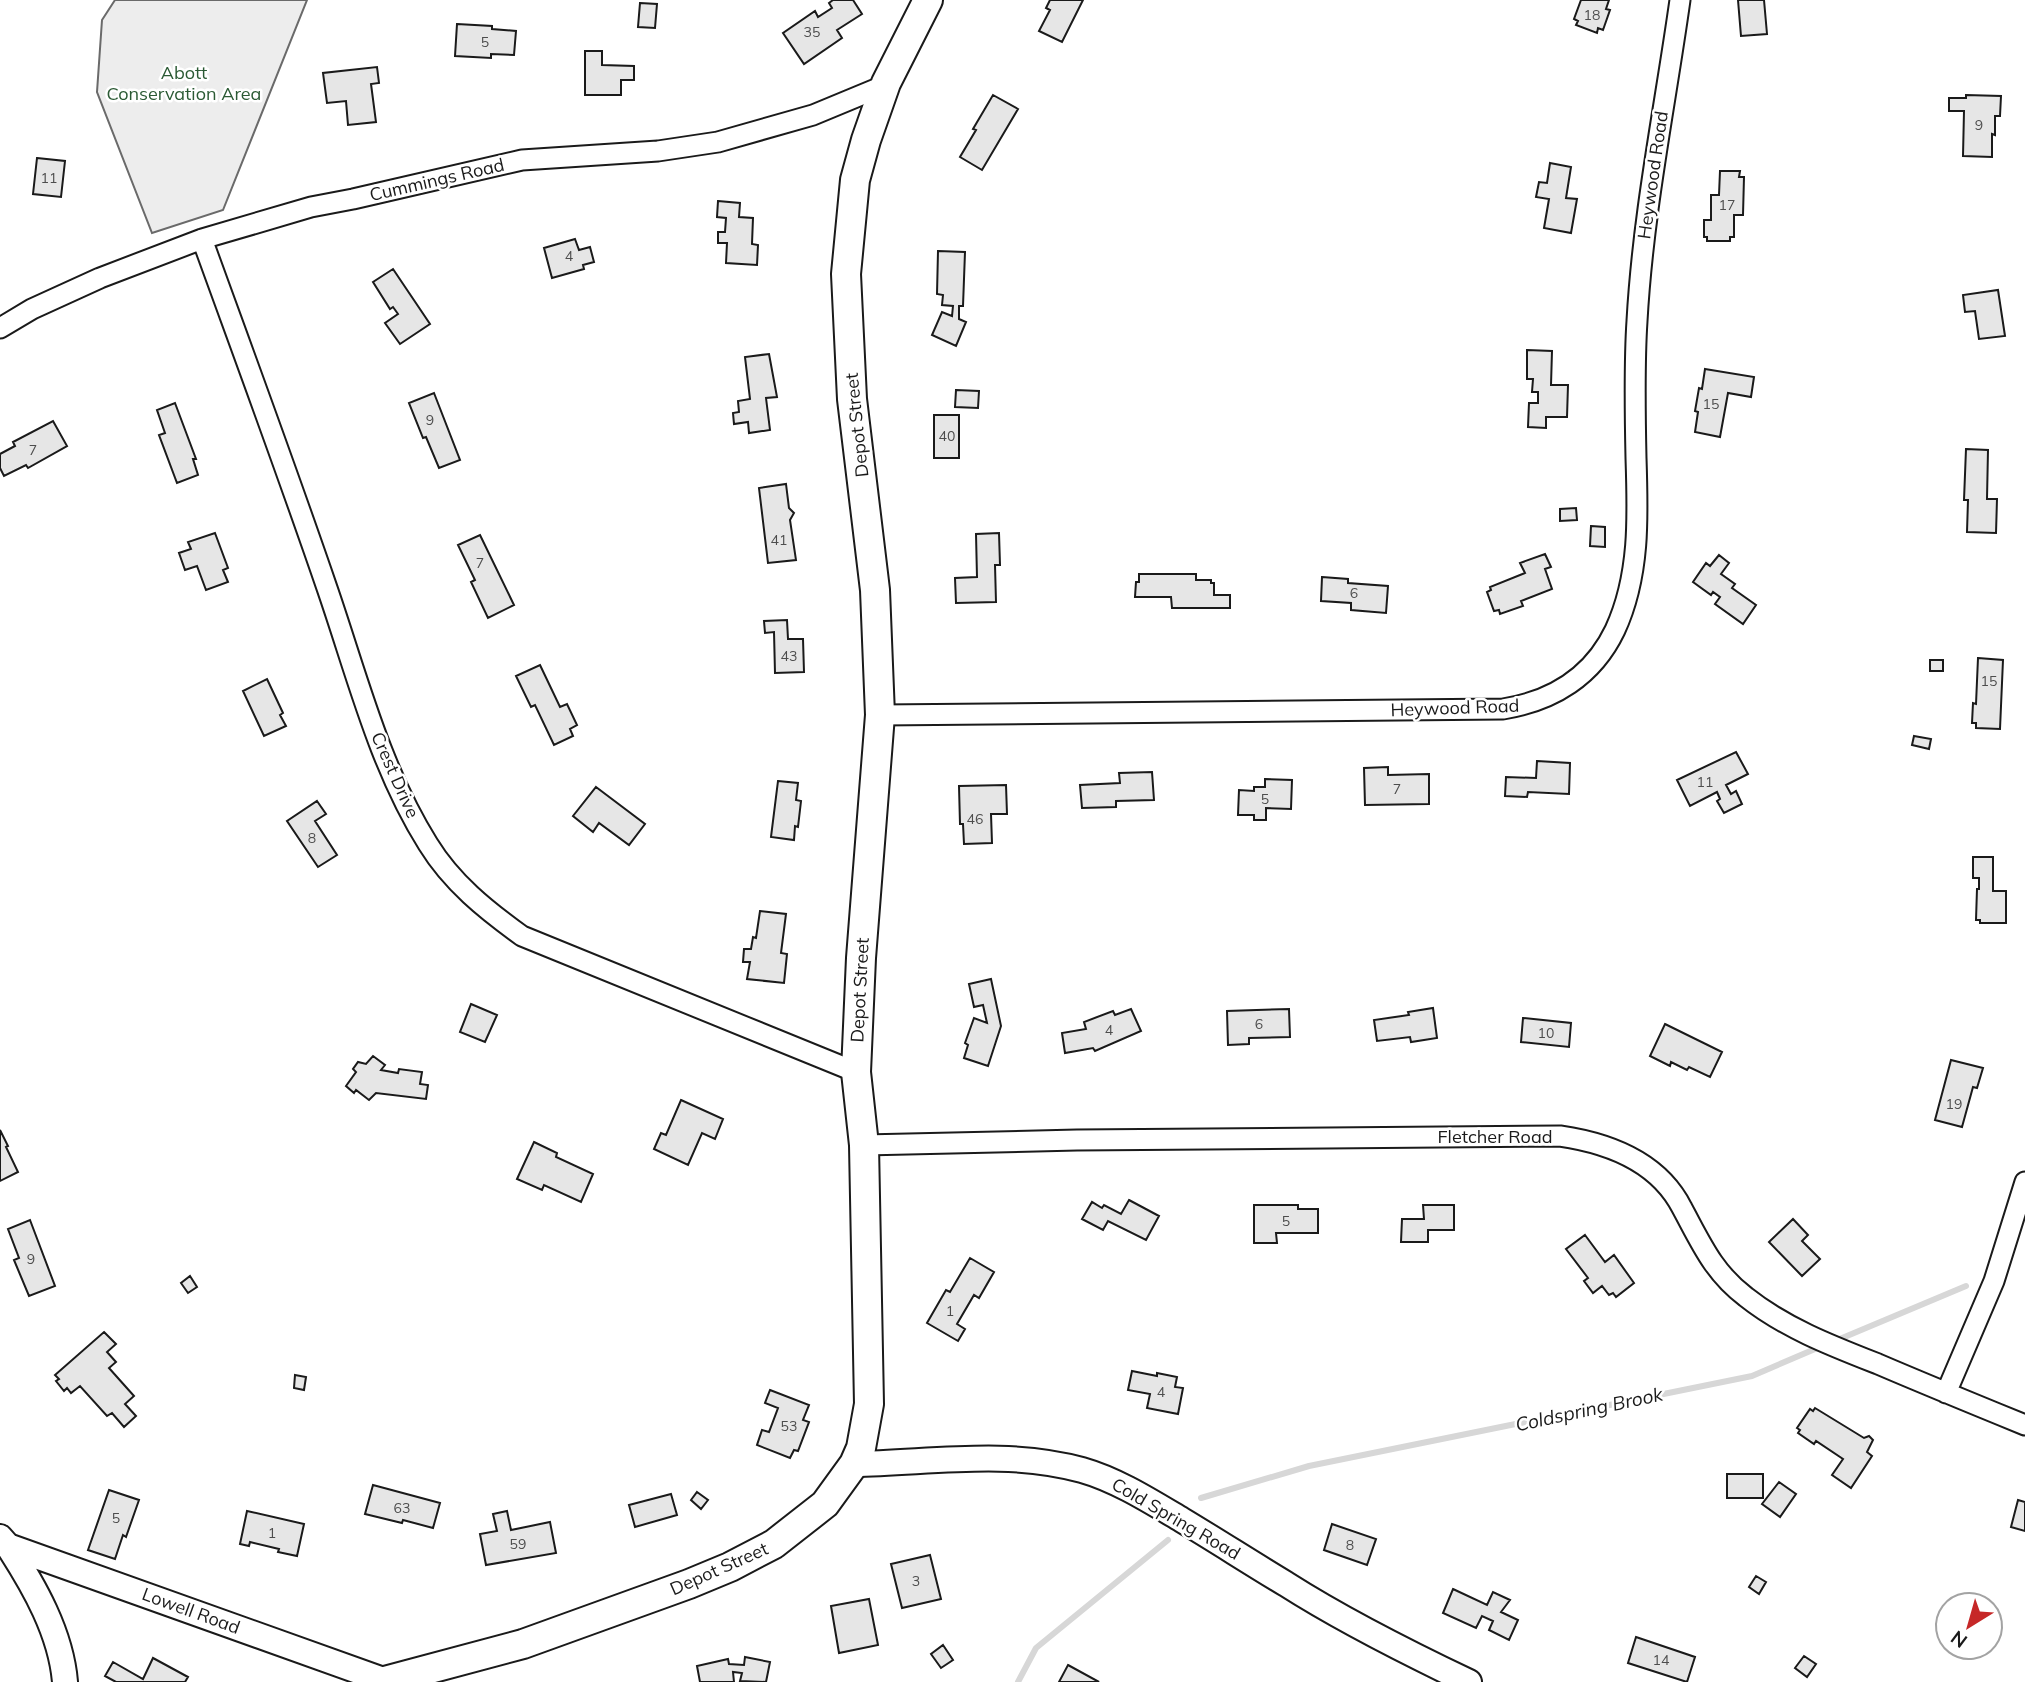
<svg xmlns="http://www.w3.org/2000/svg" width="2025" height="1682" font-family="Mulish,sans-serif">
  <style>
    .built { fill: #ededed; stroke: #6a6a6a; stroke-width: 2 }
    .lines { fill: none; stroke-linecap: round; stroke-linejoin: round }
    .stream { stroke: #d7d7d7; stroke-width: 6 }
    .building { fill: #e6e6e6; stroke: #1a1a1a; stroke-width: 2 }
    .minor-casing { stroke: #1a1a1a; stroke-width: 23 }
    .tertiary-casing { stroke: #1a1a1a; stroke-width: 28 }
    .secondary-casing { stroke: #1a1a1a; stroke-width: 32 }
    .minor { stroke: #fff; stroke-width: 19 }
    .tertiary { stroke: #fff; stroke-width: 24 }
    .secondary { stroke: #fff; stroke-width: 28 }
    .labels { text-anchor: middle; stroke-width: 5; stroke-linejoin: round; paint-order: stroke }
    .number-label { font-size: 14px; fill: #4d4d4d }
    .park-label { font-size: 18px; fill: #2b5a34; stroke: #fff }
    .street-label { font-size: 18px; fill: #1a1a1a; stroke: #fff }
    .water-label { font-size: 19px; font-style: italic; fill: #1a1a1a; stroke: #fff }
  </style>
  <rect width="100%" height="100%" fill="#fff"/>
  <path class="built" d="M115,0H307L223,210L152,233L97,92L102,20Z"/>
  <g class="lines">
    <path class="stream" d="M1835,1341L1966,1286
      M1201,1498L1309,1466L1752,1376L1822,1346
      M1018,1682L1036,1648L1168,1540"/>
  </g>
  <path class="building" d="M833,0H853L862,14L837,30L842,38L804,64L783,33L815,11L818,17L832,8L829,3Z
    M1050,0H1083L1062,42L1039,31L1050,10L1046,8Z
    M1581,0H1609L1606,9L1610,10L1603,30L1598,28L1597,33L1576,25L1578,21L1574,19Z
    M1738,0H1764L1767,34L1741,36Z
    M640,3L657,4L655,28L638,27Z
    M457,24L492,26V29L516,31L514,55L491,54V58L455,56Z
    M585,51H602V65L634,66V80H621V95H585Z
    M377,67L379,83L371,84L376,122L348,125L346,101L327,103L323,73Z
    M993,95L1018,109L982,170L960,157L976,130L973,129Z
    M1966,95L2001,96L2000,116H1995V135L1992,134V157L1963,156L1964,111H1949V98H1966Z
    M37,158L65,161L61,197L33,194Z
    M1550,163L1571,167L1566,198L1577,199L1571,233L1544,228L1549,199L1536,197L1539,182L1547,183Z
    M1720,171H1740L1739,177H1744L1743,215H1734V237H1730V241H1707V237H1704V220H1711V195H1719Z
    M718,201L740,203L739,217L753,218L752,244L758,245L757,265L726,263L727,243H718V232H725L726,218L717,217Z
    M575,239L579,250L590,247L594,262L583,265L584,269L552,278L544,248Z
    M938,251L965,252L963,306H959V319L966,322L956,346L932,335L942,312L952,316L953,306L942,305L943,295L937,294Z
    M393,269L430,324L400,344L385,323L398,314L393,307L390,309L373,282Z
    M1998,290L2005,336L1979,339L1975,311L1965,312L1963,295Z
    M1527,350L1552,351L1551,385H1568L1567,417H1546V428L1528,427L1529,403H1538V392H1532L1533,379H1527Z
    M769,354L777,397L766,398L770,430L749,433L748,422L734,424L733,413L739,412L738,401L750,399L745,357Z
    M1705,369L1754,377L1751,397L1728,393L1720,437L1695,432L1698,412L1695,411L1699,388L1702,389Z
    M956,390L979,391L978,408L955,407Z
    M434,393L460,460L439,468L426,437L423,438L409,403Z
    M175,403L196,459H193L198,475L177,483L159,435L165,433L157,410Z
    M934,415H959V458H934Z
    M53,421L67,446L28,468L26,465L4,476L0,468V454L15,446L13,442Z
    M1966,449L1988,450L1987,499H1997L1996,533L1967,532L1968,500H1964Z
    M786,484L789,508L794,513L790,520L796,560L768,563L759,488Z
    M1576,508L1577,520L1560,521V509Z
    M1591,526L1605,527V547L1590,546Z
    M215,533L228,568L223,570L228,582L206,590L197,566L185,570L179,553L191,549L188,542Z
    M999,533L1000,565H995L996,602L956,603L955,578L977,577L976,534Z
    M480,535L514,605L488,618L471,582L475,580L458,545Z
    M1545,554L1551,567L1545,569L1552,589L1521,601L1523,606L1500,614L1499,610L1494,611L1487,592L1491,590L1490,587L1525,573L1520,563Z
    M1719,555L1729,563L1721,574L1735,584L1732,588L1756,605L1743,624L1715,604L1720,597L1713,592L1711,595L1693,582L1706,563L1710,566Z
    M1139,574H1196V580H1211V583H1214V595H1230V608H1172L1171,597H1135L1136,582H1139Z
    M1322,577L1348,579V583L1388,586L1386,613L1351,610V603L1321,601Z
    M787,620L788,639H803L804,672L775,673L774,632L765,633L764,621Z
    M1978,658L2003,660L2000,729L1976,728V723H1972L1973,703L1976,704Z
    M1930,660H1943V671H1930Z
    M540,665L560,707L567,704L577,725L570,729L573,736L554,745L535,705L531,707L516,676Z
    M267,679L283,713L280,715L286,726L264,736L243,691Z
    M1914,736L1931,739L1929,749L1912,745Z
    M1736,752L1748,774L1726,785L1731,794L1736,791L1742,804L1724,813L1717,801L1720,799L1717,792L1690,806L1677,780Z
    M1537,761L1570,763L1569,794L1528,792L1527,797L1505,796L1506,777L1536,778Z
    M1388,767V775L1429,774V804L1365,805L1364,768Z
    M1152,772L1154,800L1116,801V807L1082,808L1080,785L1120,783L1119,773Z
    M1265,779L1292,780L1291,809L1266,808V820H1254V815H1238L1239,790L1254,791V787H1265Z
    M778,781L798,783L796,800L801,801L798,827L795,826L794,840L771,837Z
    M1006,785L1007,814H991L992,843L964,844L963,824H960L959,786Z
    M596,787L645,824L629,845L599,823L593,832L573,816Z
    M317,801L326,814L315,821L337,855L318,867L287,821Z
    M1973,857H1993V891H2006V923H1980V920H1976L1977,889H1979V878H1973Z
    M760,911L786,914L781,953L787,954L784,983L747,979L750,962H743L744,949H751L753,937L756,938Z
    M991,979L1001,1026L988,1066L964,1058L968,1045L965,1043L974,1018L987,1023L983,1005L974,1007L969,984Z
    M471,1004L497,1015L485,1042L460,1032Z
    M1433,1008L1437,1038L1411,1042L1410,1037L1377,1041L1374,1020L1409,1015L1408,1012Z
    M1131,1009L1141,1031L1095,1051L1093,1048L1065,1053L1062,1033L1086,1029L1084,1022L1113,1011L1115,1015Z
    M1289,1009L1290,1037L1249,1038V1044L1228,1045L1227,1011Z
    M1523,1018L1571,1023L1569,1047L1521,1042Z
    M1665,1024L1722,1052L1710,1077L1689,1067L1687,1070L1671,1062L1670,1066L1650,1056Z
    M373,1056L385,1065L381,1070L398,1073L399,1069L422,1072L420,1084L428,1085L426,1099L376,1093L369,1100L356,1090L354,1093L346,1086L356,1072L353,1069L358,1062L366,1064Z
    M1951,1060L1983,1068L1977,1088L1973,1087L1962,1127L1935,1120Z
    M681,1100L723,1119L715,1139L702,1133L688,1165L654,1149L661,1133L666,1135Z
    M0,1130L8,1146L6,1147L18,1172L0,1181Z
    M534,1142L557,1153L556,1157L593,1174L581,1202L544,1185L542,1190L517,1179Z
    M1129,1200L1159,1216L1146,1240L1108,1221L1103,1230L1082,1219L1092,1202L1102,1208L1104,1205L1121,1214Z
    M1254,1205H1298V1209H1318V1233H1276L1277,1243H1254Z
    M1423,1205H1454V1230H1428V1242H1401L1402,1219H1424Z
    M1793,1219L1808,1235L1802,1241L1820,1259L1802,1276L1769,1242Z
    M30,1220L55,1286L29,1296L14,1260L19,1258L8,1229Z
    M1585,1235L1605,1262L1614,1255L1634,1283L1616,1297L1613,1293L1609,1295L1602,1286L1593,1293L1584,1281L1588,1278L1566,1249Z
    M970,1258L994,1272L979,1298L974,1295L957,1324L965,1329L958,1341L927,1323L946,1290L950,1292Z
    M190,1276L197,1287L188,1293L181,1283Z
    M104,1332L116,1344L107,1352L116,1362L109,1368L134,1396L125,1404L136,1416L124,1427L112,1413L107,1416L80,1386L71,1393L67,1388L64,1391L56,1381L59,1379L55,1375Z
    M1132,1371L1157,1376V1373L1177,1377L1175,1387L1183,1388L1178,1414L1147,1408L1150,1394L1128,1390Z
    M295,1375L306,1377L304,1390L294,1388Z
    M770,1390L809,1405L803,1420L809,1422L798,1451L794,1450L790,1458L757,1445L762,1430L769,1432L778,1408L765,1403Z
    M1815,1408L1864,1438L1869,1436L1873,1440L1867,1452L1872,1456L1851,1488L1832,1475L1843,1459L1816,1441L1814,1444L1798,1433L1800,1430L1797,1428L1810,1409L1813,1411Z
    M1727,1474H1763V1498H1727Z
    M1779,1482L1796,1494L1780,1517L1762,1504Z
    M373,1485L440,1503L433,1528L403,1520L402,1523L365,1514Z
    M109,1490L139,1500L126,1537L123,1535L115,1559L88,1550Z
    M697,1492L708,1500L701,1509L691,1500Z
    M671,1494L677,1515L635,1527L629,1505Z
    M2018,1500L2025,1502V1531L2011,1527Z
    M247,1511L304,1524L297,1556L278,1552L279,1549L250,1542L249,1546L240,1544Z
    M507,1511L511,1530L550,1522L556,1553L486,1565L480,1534L497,1531L493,1514Z
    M1332,1524L1376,1539L1367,1565L1324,1550Z
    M930,1555L941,1599L902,1608L891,1564Z
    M1756,1576L1766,1582L1759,1594L1749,1587Z
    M1453,1589L1487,1605L1493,1592L1510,1600L1501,1612L1518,1620L1509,1640L1489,1630L1493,1621L1482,1616L1476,1628L1443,1613Z
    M869,1599L878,1645L839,1653L831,1606Z
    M1636,1637L1695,1657L1687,1682L1628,1663Z
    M943,1645L953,1660L941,1668L931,1654Z
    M1804,1656L1816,1664L1807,1677L1795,1668Z
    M745,1657L770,1662L766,1682L740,1681L742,1673L733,1672L734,1682H700L697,1666L728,1659L729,1664L744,1665Z
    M153,1658L188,1677L185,1682H116L105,1676L113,1662L143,1679Z
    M1068,1665L1099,1682H1059Z"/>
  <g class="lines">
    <defs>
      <path id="minor" d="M202,239C244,355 287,471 327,588C357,675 379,766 428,844C452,883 486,910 522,936L856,1072
        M0,328L32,309L100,278L202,239L311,207L353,199L522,160L658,151L718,142L813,115L883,86L886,83
        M880,715L1503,709C1553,701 1593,676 1615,630C1640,576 1638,517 1636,458C1635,412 1634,366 1637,321C1643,212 1665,107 1680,0
        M864,1145L1077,1140L1560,1136C1608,1143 1658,1161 1682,1208C1701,1243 1713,1272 1746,1297C1785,1328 1832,1346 1878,1364C1927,1385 1976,1405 2025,1425
        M1946,1393L1994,1281L2025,1182"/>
      <path id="tertiary" d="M854,1464C930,1463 1006,1449 1082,1470C1117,1480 1150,1501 1182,1520C1217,1541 1251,1563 1286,1584C1344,1621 1406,1652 1469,1682
        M0,1537L8,1546L386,1681
        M8,1546C34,1586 61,1633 65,1682"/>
      <path id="secondary" d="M381,1682L523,1644L689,1584L730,1567L774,1544L825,1504L854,1464L861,1448L869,1404L864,1145L856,1072L861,958L880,715L875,590L852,399L846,274L855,180L866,140L886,83L928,0"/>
    </defs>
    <use href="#minor" class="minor-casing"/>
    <use href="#tertiary" class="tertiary-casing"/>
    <use href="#secondary" class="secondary-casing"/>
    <use href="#minor" class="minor"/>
    <use href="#tertiary" class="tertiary"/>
    <use href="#secondary" class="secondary"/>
  </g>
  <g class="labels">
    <g class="number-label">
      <text x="1592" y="20">18</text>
      <text x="812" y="37">35</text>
      <text x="485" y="47">5</text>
      <text x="1979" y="130">9</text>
      <text x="49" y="183">11</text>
      <text x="1727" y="210">17</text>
      <text x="569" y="261">4</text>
      <text x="1711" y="409">15</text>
      <text x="430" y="425">9</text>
      <text x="947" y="441">40</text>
      <text x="33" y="455">7</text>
      <text x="779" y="545">41</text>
      <text x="480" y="568">7</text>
      <text x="1354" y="598">6</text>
      <text x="789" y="661">43</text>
      <text x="1989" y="686">15</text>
      <text x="1705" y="787">11</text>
      <text x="1397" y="794">7</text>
      <text x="1265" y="804">5</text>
      <text x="975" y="824">46</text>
      <text x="312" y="843">8</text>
      <text x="1259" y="1029">6</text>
      <text x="1109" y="1035">4</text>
      <text x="1546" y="1038">10</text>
      <text x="1954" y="1109">19</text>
      <text x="1286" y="1226">5</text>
      <text x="31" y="1264">9</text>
      <text x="950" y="1316">1</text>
      <text x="1161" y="1397">4</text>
      <text x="789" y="1431">53</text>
      <text x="402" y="1513">63</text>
      <text x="116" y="1523">5</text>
      <text x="272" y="1538">1</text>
      <text x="518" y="1549">59</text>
      <text x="1350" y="1550">8</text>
      <text x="916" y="1586">3</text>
      <text x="1661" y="1665">14</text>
    </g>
    <g class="park-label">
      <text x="184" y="79">Abott<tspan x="184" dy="21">Conservation Area</tspan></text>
    </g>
    <g class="street-label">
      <text transform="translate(1653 175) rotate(-82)" y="6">Heywood Road</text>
      <text transform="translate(437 180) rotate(-13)" y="6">Cummings Road</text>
      <text transform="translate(857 425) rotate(-96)" y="6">Depot Street</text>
      <text transform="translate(1455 708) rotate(-2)" y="6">Heywood Road</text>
      <text transform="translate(395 775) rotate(66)" y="6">Crest Drive</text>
      <text transform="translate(860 990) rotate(-87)" y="6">Depot Street</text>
      <text x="1495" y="1143">Fletcher Road</text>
      <text transform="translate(1176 1519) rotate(30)" y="6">Cold Spring Road</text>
      <text transform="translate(719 1569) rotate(-24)" y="6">Depot Street</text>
      <text transform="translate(191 1611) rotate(20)" y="6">Lowell Road</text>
    </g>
    <g class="water-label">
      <text transform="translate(1589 1409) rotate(-12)" y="7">Coldspring Brook</text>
    </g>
  </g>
  <g transform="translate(1969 1626) rotate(217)"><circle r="33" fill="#ffffff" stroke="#a3a3a3" stroke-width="2"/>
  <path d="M0-5L12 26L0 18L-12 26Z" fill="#c62828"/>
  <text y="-10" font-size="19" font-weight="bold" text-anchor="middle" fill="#1a1a1a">N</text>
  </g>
</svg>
